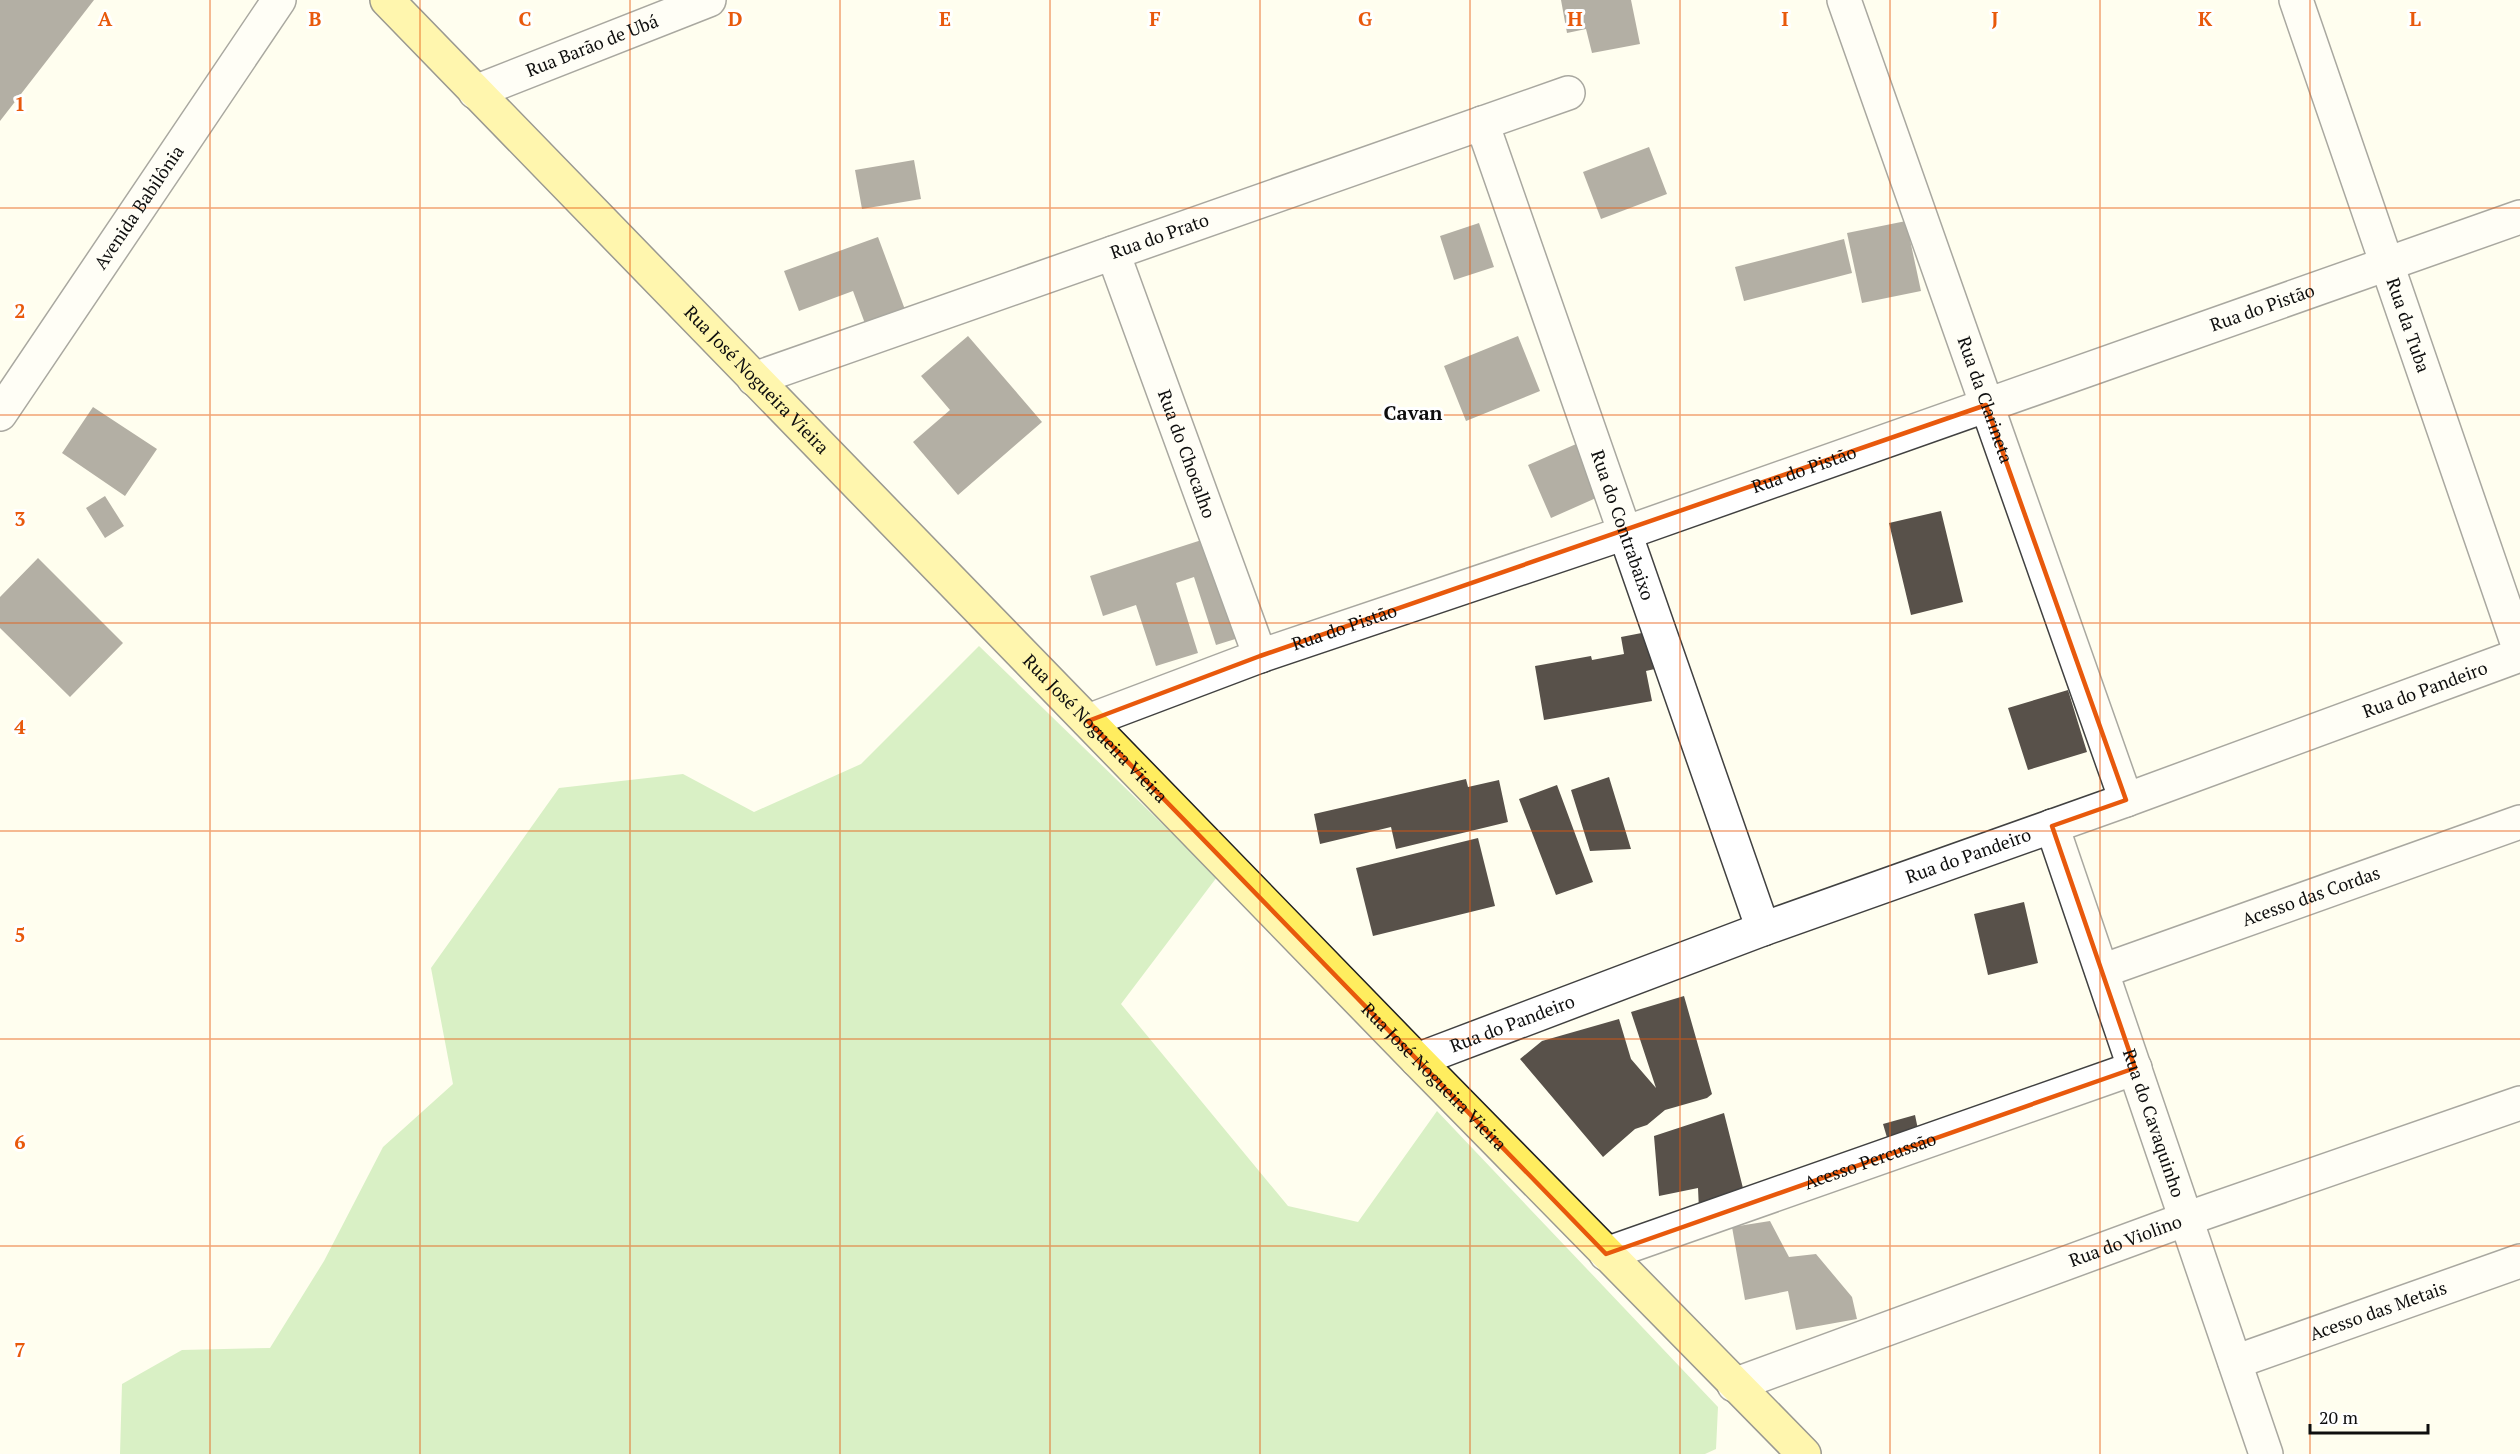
<svg xmlns="http://www.w3.org/2000/svg" width="2520" height="1454" font-family="'PT Serif',serif">
  <style>
    .forest { fill: #abe093 }
    .building { fill: #58514a }
    .lines { fill: none; stroke-linecap: round; stroke-linejoin: round }
    .minor-casing { stroke: #414141; stroke-width: 36 }
    .major-casing { stroke: #1f1f1f; stroke-width: 36 }
    .minor { stroke: #fff; stroke-width: 33 }
    .major { stroke: #ffed5f; stroke-width: 33 }
    .marked { fill: none; stroke: #e8590c; stroke-width: 4.5; stroke-linejoin: round }
    .grid { fill: none; stroke: #e8590c; stroke-width: 1.5; stroke-opacity: 0.55 }
    .labels { text-anchor: middle; stroke-width: 6; stroke-linejoin: round; paint-order: stroke }
    .street-label { font-size: 18px; fill: #0e0e0e; stroke: #fff }
    .neighbourhood-label { font-size: 20px; font-weight: bold; fill: #0e0e0e; stroke: #fff }
    .grid-label { font-size: 20px; text-anchor: middle; font-weight: bold; fill: #e8590c; stroke: #fff; stroke-width: 6; stroke-linejoin: round; paint-order: stroke }
  </style>
  <rect width="100%" height="100%" fill="#fffeef"/>
  <path class="forest" d="M979,646L1217,877L1121,1004L1288,1206L1358,1222L1437,1111L1718,1407L1716,1449L1705,1454H120L122,1384L182,1350L270,1348L324,1261L383,1147L453,1084L431,968L559,788L683,774L754,812L861,764Z"/>
  <path class="building" d="M0,0H94L0,121Z
    M1561,0H1631L1640,44L1592,53L1586,29L1567,33Z
    M1649,147L1667,194L1601,219L1583,172Z
    M914,160L921,199L862,209L855,170Z
    M1906,221L1921,291L1862,303L1847,233Z
    M1479,223L1494,267L1454,280L1440,236Z
    M878,237L907,315L867,329L853,291L799,311L784,271Z
    M1844,239L1852,273L1744,301L1735,267Z
    M968,336L1042,422L958,495L913,442L950,410L921,376Z
    M1518,336L1540,391L1466,421L1444,366Z
    M93,407L157,449L125,496L62,453Z
    M1583,441L1605,494L1551,518L1528,465Z
    M105,496L124,526L105,538L86,508Z
    M1941,511L1963,602L1911,615L1889,523Z
    M1214,536L1245,636L1216,645L1194,577L1176,583L1198,653L1156,666L1136,605L1103,616L1090,576Z
    M38,558L123,643L70,697L0,628V597Z
    M1652,631L1659,668L1646,671L1652,701L1544,720L1535,666L1591,656L1592,660L1624,654L1621,637Z
    M2068,690L2087,752L2028,770L2008,708Z
    M1609,777L1631,849L1590,851L1571,790Z
    M1466,779L1468,787L1499,780L1508,822L1396,849L1391,827L1320,844L1314,814Z
    M1557,785L1593,882L1556,895L1519,799Z
    M1478,838L1495,906L1373,936L1356,868Z
    M2024,902L2038,963L1988,975L1974,914Z
    M1684,996L1712,1094L1707,1098L1665,1110L1647,1125L1635,1129L1603,1157L1520,1059L1542,1041L1619,1019L1631,1059L1656,1088L1631,1012Z
    M1724,1113L1745,1196L1699,1210L1698,1188L1659,1196L1654,1136Z
    M1915,1115L1920,1139L1891,1151L1883,1124Z
    M1770,1221L1789,1257L1816,1254L1852,1297L1857,1319L1796,1330L1788,1291L1745,1300L1732,1227Z"/>
  <g class="lines">
    <defs>
      <g id="minor">
        <path id="s1" d="M1844,0L2126,800"/>
        <path id="s2" d="M2296,0L2520,651"/>
        <path id="s3" d="M475,92L709,0"/>
        <path id="s4" d="M1482,123L1763,929"/>
        <path id="s5" d="M1113,253L1260,656"/>
        <path id="s6" d="M754,379L1568,93"/>
        <path id="s7" d="M0,414L279,0"/>
        <path id="s8" d="M1088,721L1260,656L1625,533L2520,217"/>
        <path id="s9" d="M2052,826L2266,1454"/>
        <path id="s10" d="M2102,971L2520,822"/>
        <path id="s11" d="M1417,1060L1763,929L2126,800L2520,655"/>
        <path id="s12" d="M1606,1254L2135,1068"/>
        <path id="s13" d="M2235,1362L2520,1261"/>
        <path id="s14" d="M1734,1385L2186,1219L2520,1103"/>
      </g>
      <g id="major">
        <path id="s15" d="M387,0L1417,1060L1804,1454"/>
      </g>
    </defs>
    <use href="#minor" class="minor-casing"/>
    <use href="#major" class="major-casing"/>
    <use href="#minor" class="minor"/>
    <use href="#major" class="major"/>
  </g>
  <path d="M0 0H2520V1454H0ZM1986,405L2126,800L2052,826L2135,1068L1606,1254L1088,721L1260,656Z" fill="#fffeef" fill-opacity=".55" fill-rule="evenodd"/>
  <path class="marked" d="M1986,405L2126,800L2052,826L2135,1068L1606,1254L1088,721L1260,656Z"/>
  <path class="grid" d="M210,0V1454M420,0V1454M630,0V1454M840,0V1454M1050,0V1454M1260,0V1454M1470,0V1454M1680,0V1454M1890,0V1454M2100,0V1454M2310,0V1454M0,208H2520M0,415H2520M0,623H2520M0,831H2520M0,1039H2520M0,1246H2520"/>
  <g class="labels">
    <g class="street-label">
      <text dy="6" stroke="none"><textPath href="#s3" startOffset="126">Rua Barão de Ubá</textPath></text>
      <text dy="6" stroke="none"><textPath href="#s7" startOffset="249">Avenida Babilônia</textPath></text>
      <text dy="6" stroke="none"><textPath href="#s6" startOffset="430">Rua do Prato</textPath></text>
      <text dy="6" stroke="none"><textPath href="#s8" startOffset="1245">Rua do Pistão</textPath></text>
      <text dy="6" stroke="none"><textPath href="#s2" startOffset="344">Rua da Tuba</textPath></text>
      <text dy="6" stroke="none"><textPath href="#s15" startOffset="530">Rua José Nogueira Vieira</textPath></text>
      <text dy="6" stroke="none"><textPath href="#s1" startOffset="424">Rua da Clarineta</textPath></text>
      <text dy="6" stroke="none"><textPath href="#s5" startOffset="214">Rua do Chocalho</textPath></text>
      <text dy="6" stroke="none"><textPath href="#s8" startOffset="759">Rua do Pistão</textPath></text>
      <text dy="6" stroke="none"><textPath href="#s4" startOffset="426">Rua do Contrabaixo</textPath></text>
      <text dy="6" stroke="none"><textPath href="#s8" startOffset="273">Rua do Pistão</textPath></text>
      <text dy="6" stroke="none"><textPath href="#s11" startOffset="1074">Rua do Pandeiro</textPath></text>
      <text dy="6" stroke="none"><textPath href="#s15" startOffset="1016">Rua José Nogueira Vieira</textPath></text>
      <text dy="6" stroke="none"><textPath href="#s11" startOffset="588">Rua do Pandeiro</textPath></text>
      <text dy="6" stroke="none"><textPath href="#s10" startOffset="222">Acesso das Cordas</textPath></text>
      <text dy="6" stroke="none"><textPath href="#s11" startOffset="102">Rua do Pandeiro</textPath></text>
      <text dy="6" stroke="none"><textPath href="#s15" startOffset="1502">Rua José Nogueira Vieira</textPath></text>
      <text dy="6" stroke="none"><textPath href="#s9" startOffset="314">Rua do Cavaquinho</textPath></text>
      <text dy="6" stroke="none"><textPath href="#s12" startOffset="280">Acesso Percussão</textPath></text>
      <text dy="6" stroke="none"><textPath href="#s14" startOffset="417">Rua do Violino</textPath></text>
      <text dy="6" stroke="none"><textPath href="#s13" startOffset="152">Acesso das Metais</textPath></text>
    </g>
    <g class="neighbourhood-label">
      <text x="1413" y="420">Cavan</text>
    </g>
  </g>
  <g class="grid-label">
    <text x="105" y="26">A</text>
    <text x="315" y="26">B</text>
    <text x="525" y="26">C</text>
    <text x="735" y="26">D</text>
    <text x="945" y="26">E</text>
    <text x="1155" y="26">F</text>
    <text x="1365" y="26">G</text>
    <text x="1575" y="26">H</text>
    <text x="1785" y="26">I</text>
    <text x="1995" y="26">J</text>
    <text x="2205" y="26">K</text>
    <text x="2415" y="26">L</text>
    <text x="20" y="111">1</text>
    <text x="20" y="318">2</text>
    <text x="20" y="526">3</text>
    <text x="20" y="734">4</text>
    <text x="20" y="942">5</text>
    <text x="20" y="1149">6</text>
    <text x="20" y="1357">7</text>
  </g>
  <path d="M2310 1424v9h118v-9" fill="none" stroke="#0e0e0e" stroke-width="3"/>
  <text x="2319" y="1424" font-size="18" fill="#0e0e0e" stroke="#ffffff" stroke-width="4.5" paint-order="stroke">20 m</text>
</svg>
